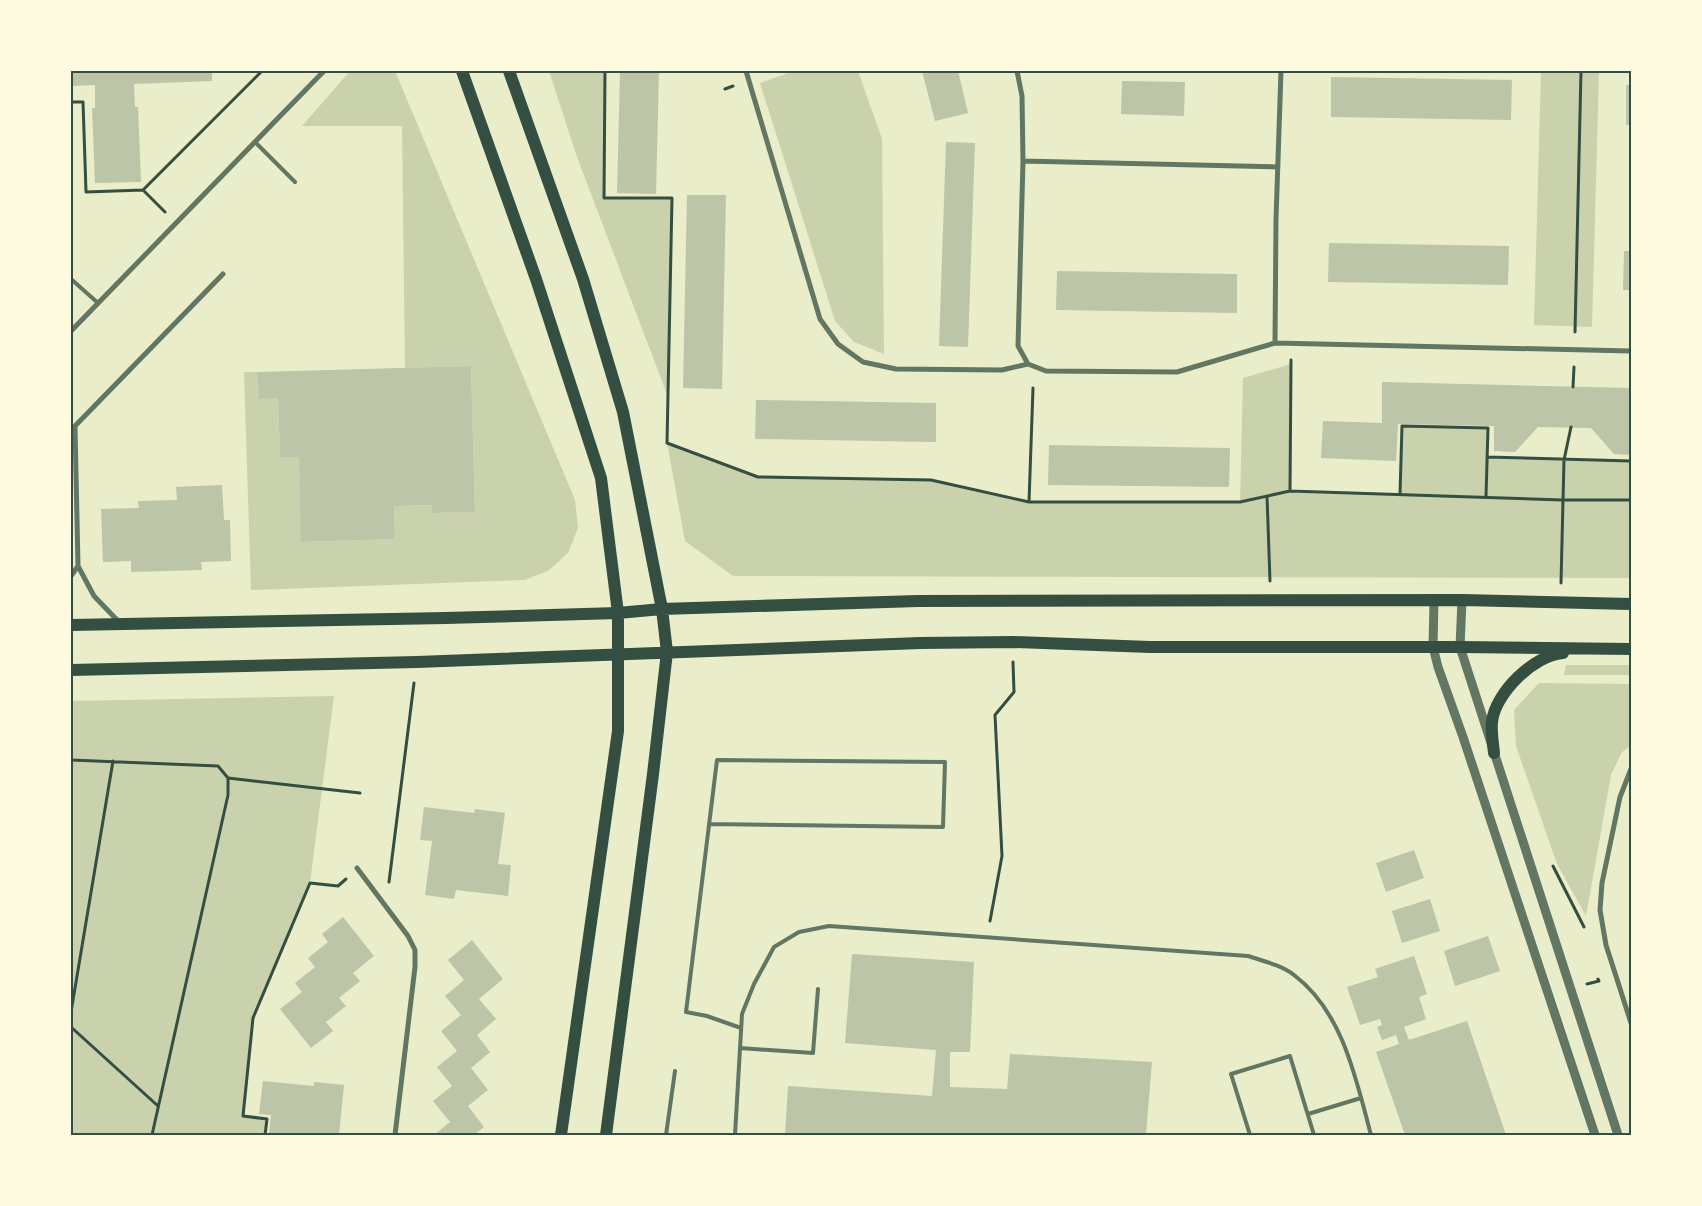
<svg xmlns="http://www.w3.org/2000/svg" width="1702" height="1206" viewBox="0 0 1702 1206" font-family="Helvetica,sans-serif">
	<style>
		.green { fill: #cad2ad }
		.building { fill: #bcc5a7 }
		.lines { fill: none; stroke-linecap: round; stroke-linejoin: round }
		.path { stroke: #344e41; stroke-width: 3 }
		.service { stroke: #617663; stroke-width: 4 }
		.minor { stroke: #617663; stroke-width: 5 }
		.tertiary { stroke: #617663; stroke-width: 9 }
		.primary { stroke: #344e41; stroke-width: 12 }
		.neatline { fill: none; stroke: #344e41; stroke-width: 2 }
	</style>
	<rect width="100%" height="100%" fill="#e9edc9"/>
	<path class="green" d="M350 71H395L575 500 578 528 568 553 548 571 524 580 251 590 244 372H257L259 398H278L280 457H299L302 542 395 539 394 506 432 505 433 513 475 512 471 366 405 368 402 126H302Z
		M549 71H605V197L672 198 668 397 577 157Z
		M794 71H858L882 139 884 354 854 342 835 321 760 83Z
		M1541 71H1599L1592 327 1534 325Z
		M1291 364 1290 491 1400 494 1402 426 1488 428 1487 457 1631 461V578L733 576 685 541 667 443 758 477 931 480 1029 502H1240L1243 378Z
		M1566 665H1631V675H1564Z
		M1539 683 1631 684V746L1622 752 1611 775 1586 916 1557 864 1516 746 1514 710Z
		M334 696 310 883 253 1018 243 1116 267 1119 265 1135H71V701Z"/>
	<path class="building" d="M71 71H212V81L134 84 135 107H138L141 182 95 183 92 108H95V85L71 86Z
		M620 71H659L656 194 617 193Z
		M922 71H958L968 113 935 121Z
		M1331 77 1512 80 1511 120 1331 117Z
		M1122 81 1185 82 1184 116 1121 114Z
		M1626 85H1631V125H1626Z
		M946 142 975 143 968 347 939 346Z
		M687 195H726L722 389 683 388Z
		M1329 243 1509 246 1508 285 1328 282Z
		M1624 251H1631V290H1623Z
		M1057 271 1237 274V313L1056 310Z
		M471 366 475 512 432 513V505L394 506 395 539 301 542 299 457H280L278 398 259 399 257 372Z
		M1382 382 1631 388V455L1614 454 1591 428 1538 427 1515 452 1494 451V426L1398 424 1396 461 1321 458 1323 421 1382 423Z
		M756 400 936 403V442L755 439Z
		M1049 445 1230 448 1229 487 1048 485Z
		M222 485 224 520H230L231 561 201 562 202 570 131 572V561L103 562 101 509 139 508 138 501 177 500 176 487Z
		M424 807 474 813 475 809 505 813 498 864 511 865 508 896 456 890 454 899 425 895 432 841 420 840Z
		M1414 850 1424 878 1386 892 1376 863Z
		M1430 899 1440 931 1402 943 1392 911Z
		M343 917 374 956 353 973 360 981 339 998 346 1006 326 1022 333 1031 311 1048 280 1009 302 992 295 983 315 967 308 958 328 942 322 934Z
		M1488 936 1500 971 1455 986 1444 951Z
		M472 940 503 979 479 999 496 1019 477 1035 490 1052 471 1068 488 1090 468 1106 484 1127 474 1135H434L450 1122 433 1101 452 1086 437 1067 457 1051 441 1031 461 1015 445 996 464 980 448 960Z
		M852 954 974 962 970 1052H950V1087L1007 1089 1010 1054 1152 1062 1146 1135H785L788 1086 932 1096 936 1050 845 1043Z
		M1414 956 1427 994 1419 997 1426 1019 1404 1027 1409 1040 1467 1021 1506 1135H1405L1376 1052 1399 1044 1396 1035 1382 1040 1377 1027 1382 1025 1380 1019 1360 1025 1347 987 1378 977 1375 969Z
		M263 1081 314 1086V1082L344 1085 339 1135H269L271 1115 259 1114Z"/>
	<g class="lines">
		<path class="path" d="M605 71 604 198H672L667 443 758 477 931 480 1029 502
			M725 89 733 86
			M71 102H83L86 192 143 190
			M165 212 143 190 262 71
			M1575 332 1581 71
			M1291 360 1290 491 1563 500H1631
			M1573 387 1574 367
			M1033 388 1029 502H1240L1290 491
			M1487 457 1631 461
			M1400 494 1402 426 1488 428 1486 496
			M1267 496 1270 581
			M1561 583 1564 460 1571 427
			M71 760 218 766 228 778V795L152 1135
			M228 778 360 793
			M1553 866 1584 927
			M389 882 414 683
			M990 921 1002 856 995 715 1014 692 1013 662
			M1587 984 1599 981 1598 979
			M71 1012 113 761
			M71 1027 158 1106
			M265 1135 267 1119 243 1116 253 1018 310 883 338 886 346 879"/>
		<path class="service" d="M256 143 295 182
			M71 279 98 303
			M709 824 943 827 945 762 717 760 686 1012 707 1016 741 1028
			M740 1048 813 1053 818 989
			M1308 1114 1361 1098
			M666 1135 675 1071
			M735 1135 742 1014 754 984 774 947 799 932 829 926 1248 956C1263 961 1281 965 1294 975 1343 1012 1356 1079 1371 1135
			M1250 1135 1231 1074 1290 1056 1314 1135"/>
		<path class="minor" d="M746 71 820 319 838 344 863 362 896 369 1002 370 1028 364
			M1017 71 1022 96 1023 161 1018 346 1028 364 1046 371 1177 372 1275 343 1631 351
			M1023 161 1278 167
			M71 331 324 71
			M1275 343 1276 219 1281 71
			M71 576 78 566
			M119 622 94 596 78 566 75 426 223 274
			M1631 769 1620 797 1602 883 1600 910 1606 945 1631 1023
			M357 868 408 936 415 950V967L395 1135"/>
		<path class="tertiary" d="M1462 600 1460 647 1618 1135
			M1434 601 1433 647 1438 667 1463 737 1595 1135"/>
		<path class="primary" d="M462 71 536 279 601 478 618 613V731L561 1135
			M509 71 583 279 623 412 662 609 667 652 653 774 606 1135
			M71 625 446 618 618 613 662 609 918 601 1462 600 1631 604
			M71 670 417 662 920 643 1013 642 1150 647H1460L1631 649
			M1494 753C1493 743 1491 732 1492 722 1495 693 1534 655 1563 653"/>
	</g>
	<rect width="1702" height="1206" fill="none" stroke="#fefae0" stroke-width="145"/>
	<rect x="72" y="72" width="1558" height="1062" class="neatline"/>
</svg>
